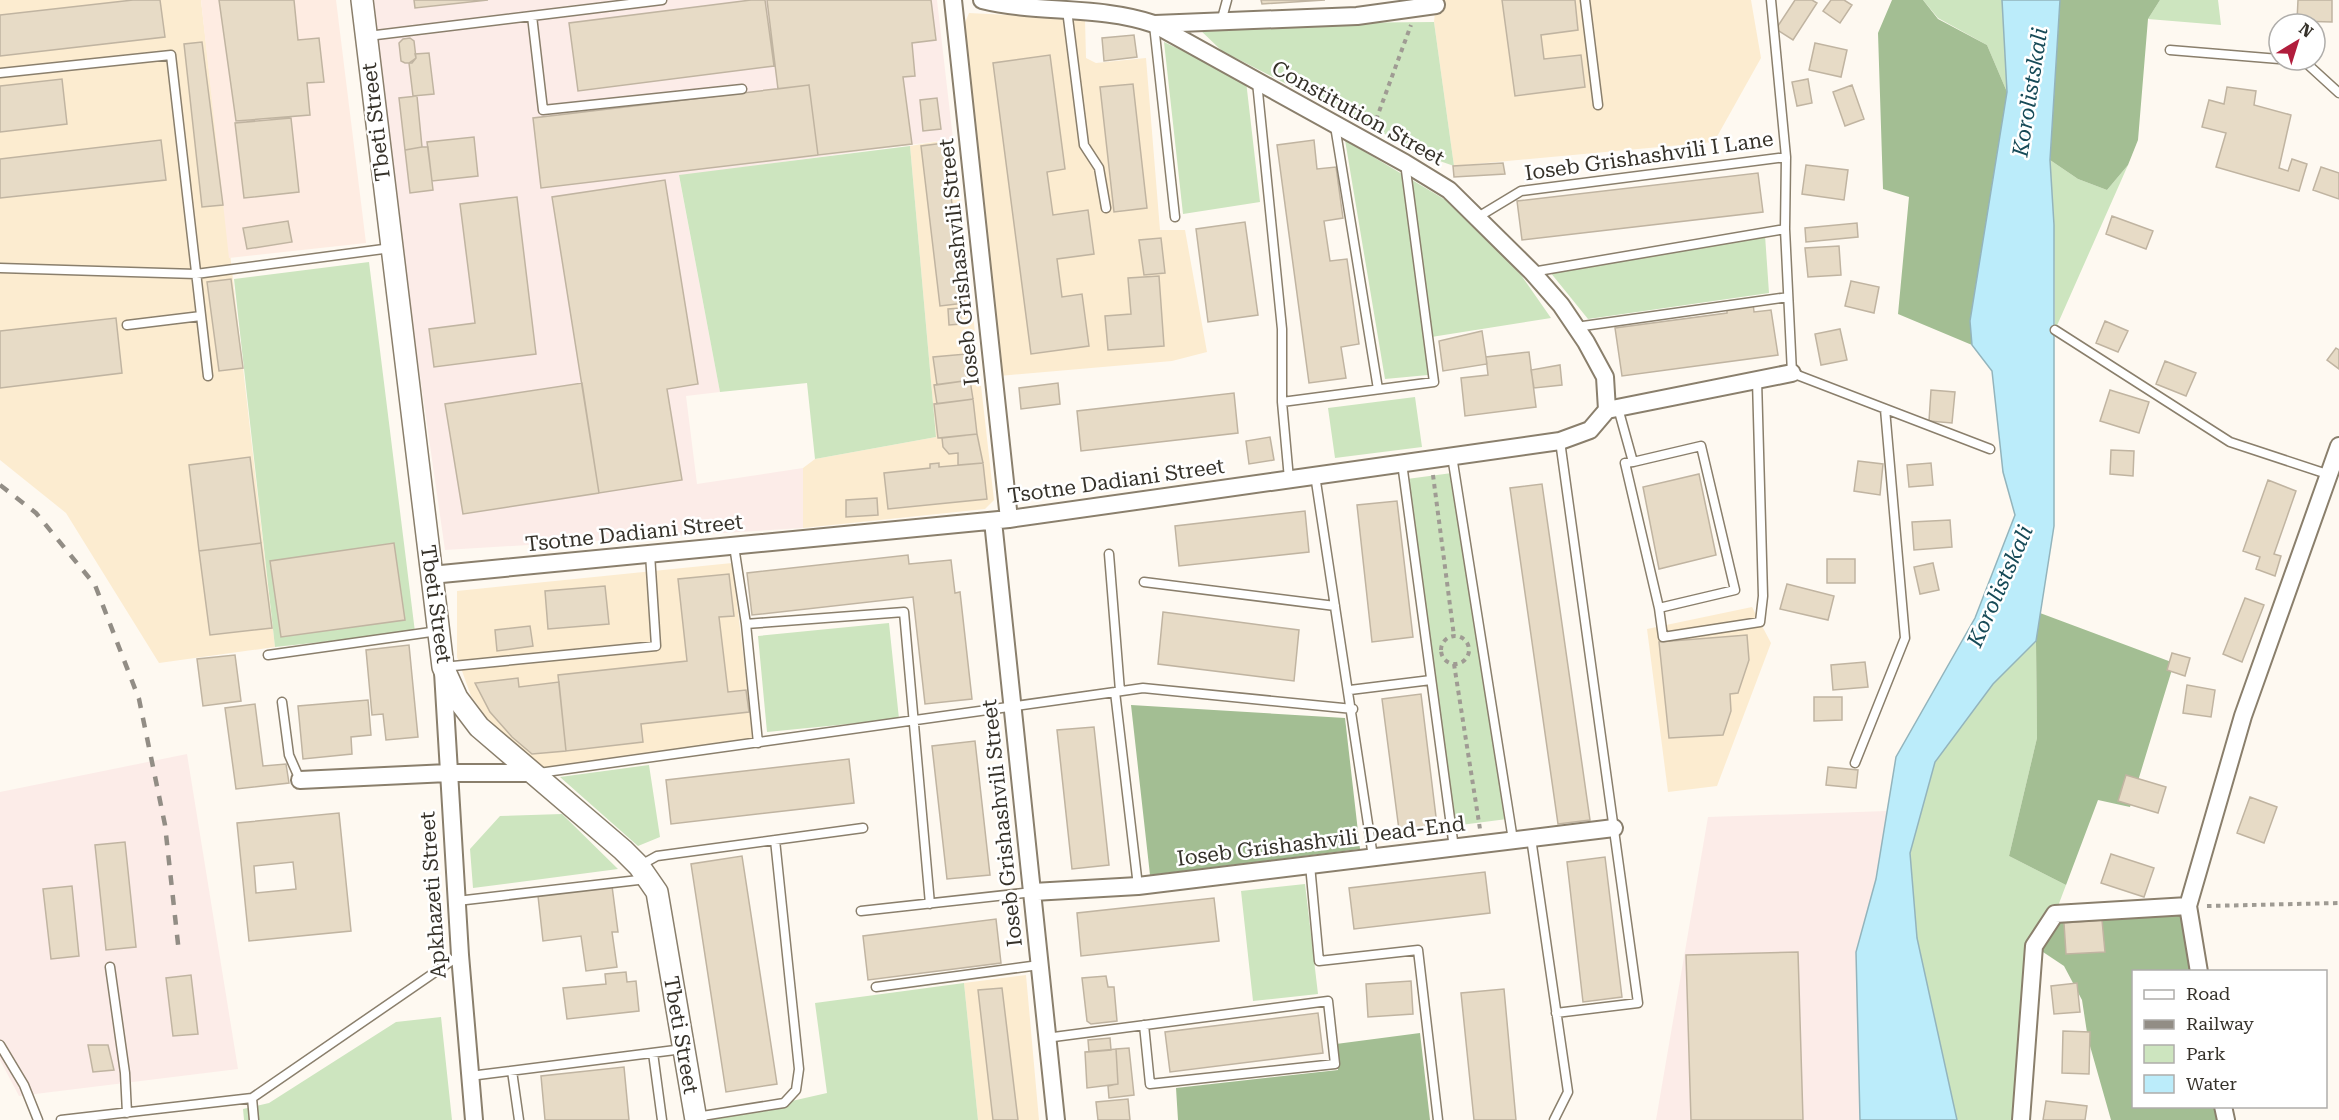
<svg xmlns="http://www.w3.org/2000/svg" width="2339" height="1120" viewBox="0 0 2339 1120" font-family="'Roboto Serif',serif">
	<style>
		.built { fill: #fcecd0 }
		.industrial { fill: #fcece8 }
		.medical { fill: #feece2 }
		.green { fill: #cde5bf }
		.forest { fill: #a3be93 }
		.water { fill: #bbecfa; stroke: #93b4bc; stroke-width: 1.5 }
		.building { fill: #e7dbc6; stroke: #c0b4a1; stroke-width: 1.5; fill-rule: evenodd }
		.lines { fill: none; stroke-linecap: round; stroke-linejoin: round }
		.service-casing { stroke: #8a7f6c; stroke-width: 11 }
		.minor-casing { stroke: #8a7f6c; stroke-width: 20 }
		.tertiary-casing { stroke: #8a7f6c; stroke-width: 24 }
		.path { stroke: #9f9b93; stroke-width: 4; stroke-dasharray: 4.5 4.5; stroke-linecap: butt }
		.service { stroke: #fff; stroke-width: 8 }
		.minor { stroke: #fff; stroke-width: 16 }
		.tertiary { stroke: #fff; stroke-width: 21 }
		.rail { stroke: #928d85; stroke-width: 4.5; stroke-dasharray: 10 10; stroke-linecap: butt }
		.labels { text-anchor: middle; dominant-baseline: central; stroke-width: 5; stroke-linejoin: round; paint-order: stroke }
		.street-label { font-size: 21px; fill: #36322a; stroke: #fff }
		.water-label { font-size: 22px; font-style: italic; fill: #164a57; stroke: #fff }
	</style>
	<rect width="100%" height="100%" fill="#fef9f1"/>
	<path class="built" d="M0 0H201L275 647 159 663 66 513 0 460Z
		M1436 0H1751L1761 58 1714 142 1454 166 1434 22Z
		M969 13 1085 19 1086 58 1096 63 1146 58 1160 230H1185L1207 352 1172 361 999 376 961 32Z
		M953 139 994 500 985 509 803 528V468L815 459 936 437 910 146Z
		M732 563 754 742 540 769 499 734 471 696 457 657V591Z
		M1752 607 1771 643 1717 786 1668 792 1647 629Z
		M1026 975 1039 1120H978L964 983Z"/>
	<path class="industrial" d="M374 0H937L953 139 679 176 720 392 686 396 697 484 803 468V528L445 550 395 202Z
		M187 754 238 1069 19 1096 0 1060V792Z
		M1887 811 1876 879 1856 952 1860 1120H1656L1708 817Z"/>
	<path class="medical" d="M201 0H336L366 243 229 258Z"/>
	<path class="green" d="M1923 0H2002L2007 92 1987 45 1938 18Z
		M2160 0H2218L2221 25 2148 19Z
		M1434 22 1454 166 1434 159 1222 51 1197 27 1211 24Z
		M1164 42 1246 81 1260 202 1183 214Z
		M1345 140 1454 205 1521 275 1551 318 1425 338 1428 375 1385 379Z
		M910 146 936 437 815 459 807 383 720 392 679 175Z
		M2050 160 2078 179 2107 190 2128 165 2055 330 2054 225Z
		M1765 235 1769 293 1588 319 1550 272Z
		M369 262 415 632 275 647 234 279Z
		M1415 397 1422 447 1335 458 1328 408Z
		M1452 473 1507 819 1453 826 1407 479Z
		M889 623 899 719 767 732 758 636Z
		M2036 641 2037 738 2009 856 2066 885 2055 914 2034 946 2021 1120H1957L1917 938 1910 853 1935 762 1993 684Z
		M649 765 660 837 638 846 560 777Z
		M562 814 618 869 473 888 470 849 500 816Z
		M1305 884 1318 994 1253 1001 1241 891Z
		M964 983 978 1120H708L827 1093 815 1003Z
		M441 1017 452 1120H244L243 1109 269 1103 396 1022Z"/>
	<path class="forest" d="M1892 0H1923L1938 19 1987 45 2007 92 1970 321 1972 345 1898 314 1909 197 1883 189 1878 33Z
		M2060 0H2160L2148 19 2138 140 2128 165 2107 190 2078 179 2050 160Z
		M2040 613 2174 663 2130 807 2098 800 2066 885 2009 856 2037 738 2036 641Z
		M1131 705 1345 718 1360 849 1150 875Z
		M2188 906 2199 971 2134 972V1106L2223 1107 2226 1120H2111L2088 1039 2082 1000 2064 966 2034 946 2055 914Z
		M1420 1033 1430 1120H1178L1176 1088 1338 1070 1336 1044Z"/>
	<path class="water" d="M2002 0H2060L2050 160 2054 225V526L2036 641 1993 684 1935 762 1910 853 1917 938 1957 1120H1860L1856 952 1876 879 1896 757 1975 618 2015 515 2003 472 1992 371 1972 345 1970 321 2007 92Z"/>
	<path class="building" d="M133 0H160L165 37 0 56V15Z
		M219 0H294L298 40 319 38 324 82 307 83 310 115 236 121Z
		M414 0H488L415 8Z
		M751 0H765L774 66 578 91 569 23Z
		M767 0H931L936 40 912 43 915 76 903 77 912 144 818 155 809 85 778 89Z
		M1261 0H1325L1262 4Z
		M1502 0H1575L1578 30 1541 35 1544 59 1581 55 1585 87 1515 96Z
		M1795 0H1812L1817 3 1793 40 1776 29Z
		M1831 0H1844L1852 5 1840 23 1823 11Z
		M2298 0H2332V22L2297 21Z
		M1134 35 1137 57 1104 61 1102 38Z
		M410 38 414 41 416 58 412 63H405L401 61 399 43 403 39Z
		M202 42 223 205 202 207 184 44Z
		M1815 43 1847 50 1841 77 1809 70Z
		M429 53 434 94 413 96 409 63 416 58 415 54Z
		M1050 55 1065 169 1047 172 1053 215 1088 210 1094 254 1057 259 1062 297 1082 294 1089 346 1031 354 993 63Z
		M62 79 67 124 0 132V86Z
		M1808 79 1812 103 1797 106 1792 82Z
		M1133 84 1147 208 1114 212 1100 87Z
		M809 85 818 155 541 188 533 118Z
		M1852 85 1864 119 1845 126 1833 92Z
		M2227 87 2256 91 2254 105 2291 115 2279 168 2288 171 2292 159 2307 164 2299 191 2216 167 2226 133 2202 127 2209 100 2224 104Z
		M417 96 422 147 405 150 399 98Z
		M937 98 941 129 923 131 920 100Z
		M291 118 299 192 244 198 235 123Z
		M474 137 478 176 432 181 427 142Z
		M161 140 166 180 0 198V159Z
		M1314 140 1317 169 1336 167 1343 218 1324 221 1330 261 1347 259 1359 344 1341 347 1346 378 1309 383 1277 145Z
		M944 143 965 303 940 306 921 146Z
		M422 147H428L433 190 410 193 405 150Z
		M1503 163 1505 174 1454 177 1453 166Z
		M1806 165 1848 170 1844 200 1802 194Z
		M2321 167 2339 173V199L2313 190Z
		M1758 173 1763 212 1522 240 1517 201Z
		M665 180 698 384 667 389 682 480 599 493 552 197Z
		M517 197 536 354 434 367 429 329 475 323 460 204Z
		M2112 216 2153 231 2146 249 2106 234Z
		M288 221 292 242 247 249 243 228Z
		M1245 222 1258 315 1208 322 1196 229Z
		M1857 223 1858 237 1806 242 1805 228Z
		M1161 238 1165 273 1144 275 1139 240Z
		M1839 246 1841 275 1808 277 1805 248Z
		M1159 276 1164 346 1108 350 1105 316 1131 314 1128 278Z
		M231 279 243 368 219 371 207 282Z
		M1851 281 1879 287 1874 313 1845 306Z
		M1753 303 1754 312 1771 310 1778 355 1622 376 1615 328 1727 313V307Z
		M960 308 961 324 949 325 948 309Z
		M116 318 122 373 0 388V331Z
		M2105 321 2128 331 2118 352 2096 343Z
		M1840 329 1847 360 1821 365 1815 334Z
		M1482 331 1487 364 1443 371 1439 341Z
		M2336 348 2339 350V369L2327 360Z
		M1529 352 1536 407 1465 416 1461 378 1488 375 1486 357Z
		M966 354 970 380 937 385 933 357Z
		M2165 361 2196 373 2186 396 2156 384Z
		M1560 365 1562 385 1534 388 1531 370Z
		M970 380 973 399 937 404 934 385Z
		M582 383 599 493 463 514 445 404Z
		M1058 383 1060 404 1021 409 1019 388Z
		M1931 390 1955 392 1952 423 1929 421Z
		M2110 390 2149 402 2139 433 2100 421Z
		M1234 393 1238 433 1081 451 1077 411Z
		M973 399 977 434 938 438 934 404Z
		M977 434 983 463 958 465V453L949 454 943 447 942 438Z
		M1270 437 1274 460 1249 464 1246 441Z
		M2111 450 2134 451 2133 476 2110 474Z
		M250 457 261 543 199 551 189 465Z
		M1858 461 1883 464 1880 495 1854 491Z
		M939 463V467L983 463 987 499 888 509 884 473 930 468V464Z
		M1931 463 1933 485 1909 487 1907 465Z
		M1699 474 1716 555 1659 569 1643 487Z
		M2268 480 2296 491 2274 554 2281 556 2275 576 2256 569 2260 557 2243 551Z
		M1542 484 1590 820 1558 824 1510 488Z
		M877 498 878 515 846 517V500Z
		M1397 501 1413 637 1372 642 1357 505Z
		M1305 511 1309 552 1179 566 1175 526Z
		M1950 520 1952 547 1914 550 1912 522Z
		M261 543 272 628 210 635 199 551Z
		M394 543 405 620 281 637 270 561Z
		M908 555 909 564 951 560 955 593 960 592 972 699 925 704 913 597 752 615 747 573Z
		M1827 559H1855V583H1827Z
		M1933 563 1939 590 1920 594 1914 567Z
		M729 574 734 616 719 617 728 692 746 690 749 712 641 724 643 742 566 751 558 675 687 661 678 579Z
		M1787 584 1834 596 1828 620 1780 609Z
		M605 586 609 624 548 629 545 591Z
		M2245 598 2264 605 2242 662 2223 654Z
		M1163 612 1299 630 1294 681 1158 664Z
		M530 626 533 646 497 651 495 630Z
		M1747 635 1749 660 1738 693 1730 694 1731 711 1723 735 1669 738 1659 642Z
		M409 645 418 737 386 740 383 714 372 715 366 650Z
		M2172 653 2190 658 2185 676 2167 670Z
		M235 655 241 701 203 706 197 659Z
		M1865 662 1868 687 1833 690 1831 665Z
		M518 678 519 687 559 682 566 751 532 754 512 737 490 712 475 683Z
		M2187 685 2215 690 2211 717 2183 713Z
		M1421 694 1437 825 1399 830 1382 699Z
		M1814 697H1842V720L1814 721Z
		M368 700 371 735 351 737 352 754 303 759 298 706Z
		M255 704 263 766 286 764 289 783 236 789 225 708Z
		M1094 727 1109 865 1072 869 1057 730Z
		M975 741 990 875 947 879 932 746Z
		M849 759 854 803 671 824 666 780Z
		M1828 767 1858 770 1856 788 1826 785Z
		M2126 775 2166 787 2158 813 2118 801Z
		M2250 797 2277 807 2264 843 2237 833Z
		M339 813 351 931 249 941 237 823ZM293 862 296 889 256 893 254 866Z
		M125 842 136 947 106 950 95 845Z
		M2111 854 2154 868 2144 897 2101 883Z
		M742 856 777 1084 726 1092 691 864Z
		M1605 857 1622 997 1583 1002 1567 862Z
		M1485 872 1490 913 1354 929 1349 888Z
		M72 886 79 956 51 959 43 889Z
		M612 886 618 932H612L617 967 586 971 581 936 543 941 538 896Z
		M1214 898 1219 941 1081 956 1077 913Z
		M996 919 1001 963 868 980 863 936Z
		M2102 920 2105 952 2066 954 2064 923Z
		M1798 952 1803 1120H1691L1686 955Z
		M626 972 627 982 636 981 639 1011 567 1019 563 988 606 984 605 974Z
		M191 975 198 1034 173 1036 166 978Z
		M1106 976 1108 987H1114L1117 1021 1091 1024 1087 1021 1082 978Z
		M1411 981 1413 1014 1368 1017 1366 984Z
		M2077 983 2080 1012 2054 1014 2051 986Z
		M1002 988 1018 1120H993L978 990Z
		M1504 989 1516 1120H1474L1461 993Z
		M1318 1013 1323 1053 1170 1072 1165 1032Z
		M2063 1031 2090 1032 2089 1074 2062 1073Z
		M1110 1038 1111 1050 1089 1052 1088 1040Z
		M88 1045H108L114 1070 93 1072Z
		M1129 1048 1134 1095 1109 1098 1108 1086 1118 1084 1116 1049Z
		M1116 1049 1118 1084 1087 1088 1085 1052Z
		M624 1067 629 1120H545L541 1076Z
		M1128 1099 1130 1120H1098L1096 1102Z
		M2046 1101 2087 1106 2085 1120H2043Z"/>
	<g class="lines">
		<defs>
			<path id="service" d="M1585 0 1598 105
				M1771 0 1786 157 1785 229 1792 373 1990 449
				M1067 10 1084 145 1099 168 1106 208
				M532 16 543 110 742 89
				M1221 22 1227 0
				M1154 25 1175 217
				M368 36 662 0
				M2170 50 2279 59
				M2290 60 2304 61 2339 93
				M0 73 171 55 208 376
				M1257 82 1282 329V402L1289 479
				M1335 126 1378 389
				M1478 217 1521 191 1786 157
				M0 268 196 274 391 248
				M1532 272 1785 229
				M127 325 201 316
				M1576 327 1788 297
				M2055 330 2230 442 2327 474
				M1282 402 1434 382 1405 163
				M1618 408 1633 462 1701 446 1735 590 1659 608 1625 463 1633 462
				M1452 456 1513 840
				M1402 463 1454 848
				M1315 475 1373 857
				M734 546 746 624
				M1109 554 1120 691
				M1144 582 1335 606
				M1659 608 1663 637 1760 622 1763 596 1757 380
				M268 655 438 631
				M443 667 656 646 650 554
				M1350 690 1431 680
				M282 702 289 755 300 780
				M758 743 746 624 904 612 930 904
				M1855 763 1905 638 1885 409
				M539 773 1115 692
				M1531 838 1568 1092 1554 1120
				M1310 865 1319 961 1418 950 1438 1120
				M639 866 657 856 863 828
				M1138 886 1115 692 1143 688 1353 709
				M457 901 647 879
				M861 911 1033 892
				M110 967 125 1073 127 1113
				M876 987 1039 965
				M1556 1013 1638 1003 1560 441
				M1046 1038 1328 1001 1335 1064 1150 1084 1144 1025
				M0 1045 24 1085 38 1120
				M653 1053 662 1120
				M512 1071 519 1120
				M470 1076 683 1049
				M252 1098 254 1120
				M696 1117 784 1103 796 1090 799 1069 775 840
				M61 1120 252 1098 460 955"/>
			<path id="minor" d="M953 0 1009 519
				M982 0C1038 14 1098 5 1154 24L1405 163 1449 190 1532 272 1561 305 1586 342 1605 377 1607 410
				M1155 24 1357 16 1436 5
				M993 521 1056 1120
				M431 575 1009 519 1560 441 1590 430 1607 410 1792 373
				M443 672 460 955 474 1120
				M300 780 448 773H535
				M1033 892 1138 886 1614 828
				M2199 972 2188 906 2243 716 2339 446
				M2223 1106 2226 1120
				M2021 1120 2034 946 2055 914 2188 906"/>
			<path id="tertiary" d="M362 0 443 667 457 698 479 727 623 850 639 866 657 892 696 1120"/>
		</defs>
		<use href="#service" class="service-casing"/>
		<use href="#minor" class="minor-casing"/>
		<use href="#tertiary" class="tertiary-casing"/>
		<path class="path" d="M1373 128 1411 25
			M1433 475 1454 636
			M1441 650a14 14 0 1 1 28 0a14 14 0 1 1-28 0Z
			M1454 664 1480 829
			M2207 906 2339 903"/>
		<use href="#service" class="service"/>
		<use href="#minor" class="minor"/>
		<use href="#tertiary" class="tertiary"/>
		<path class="rail" d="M0 485 36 513 95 585 139 699 165 825 179 953"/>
	</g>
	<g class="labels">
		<g class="street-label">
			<text transform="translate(1358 113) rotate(29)">Constitution Street</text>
			<text transform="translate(376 122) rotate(-97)">Tbeti Street</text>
			<text transform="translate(1649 156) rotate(-8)">Ioseb Grishashvili I Lane</text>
			<text transform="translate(959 262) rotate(-96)">Ioseb Grishashvili Street</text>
			<text transform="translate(1116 481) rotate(-8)">Tsotne Dadiani Street</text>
			<text transform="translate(634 533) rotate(-6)">Tsotne Dadiani Street</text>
			<text transform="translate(436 604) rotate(82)">Tbeti Street</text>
			<text transform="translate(1002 823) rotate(-96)">Ioseb Grishashvili Street</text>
			<text transform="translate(1321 841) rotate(-7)">Ioseb Grishashvili Dead-End</text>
			<text transform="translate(433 895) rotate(-94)">Apkhazeti Street</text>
			<text transform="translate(681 1035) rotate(80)">Tbeti Street</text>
		</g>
		<g class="water-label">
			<text transform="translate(2030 92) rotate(-81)">Korolistskali</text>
			<text transform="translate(2000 586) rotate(-66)">Korolistskali</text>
		</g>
	</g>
	<rect x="2132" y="970" width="195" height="138" fill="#ffffff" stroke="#afadaa" stroke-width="1.5"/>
	<rect x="2144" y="990" width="30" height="9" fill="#ffffff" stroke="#afadaa" stroke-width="1.5"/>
	<text x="2186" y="1000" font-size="18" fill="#36322a">Road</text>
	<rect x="2144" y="1020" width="30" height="9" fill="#928d85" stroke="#afadaa" stroke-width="1.5"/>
	<text x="2186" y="1030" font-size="18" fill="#36322a">Railway</text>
	<rect x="2144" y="1045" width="30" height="18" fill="#cde5bf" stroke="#afadaa" stroke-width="1.5"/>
	<text x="2186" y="1060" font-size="18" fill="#36322a">Park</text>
	<rect x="2144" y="1075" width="30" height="18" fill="#bbecfa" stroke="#afadaa" stroke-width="1.5"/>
	<text x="2186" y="1090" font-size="18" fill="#36322a">Water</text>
	<g transform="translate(2297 42) rotate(38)"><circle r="28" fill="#ffffff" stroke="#afadaa" stroke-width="1.5"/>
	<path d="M0-4.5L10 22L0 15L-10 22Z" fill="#b11d3c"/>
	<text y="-9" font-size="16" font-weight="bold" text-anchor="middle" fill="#36322a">N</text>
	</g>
</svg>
